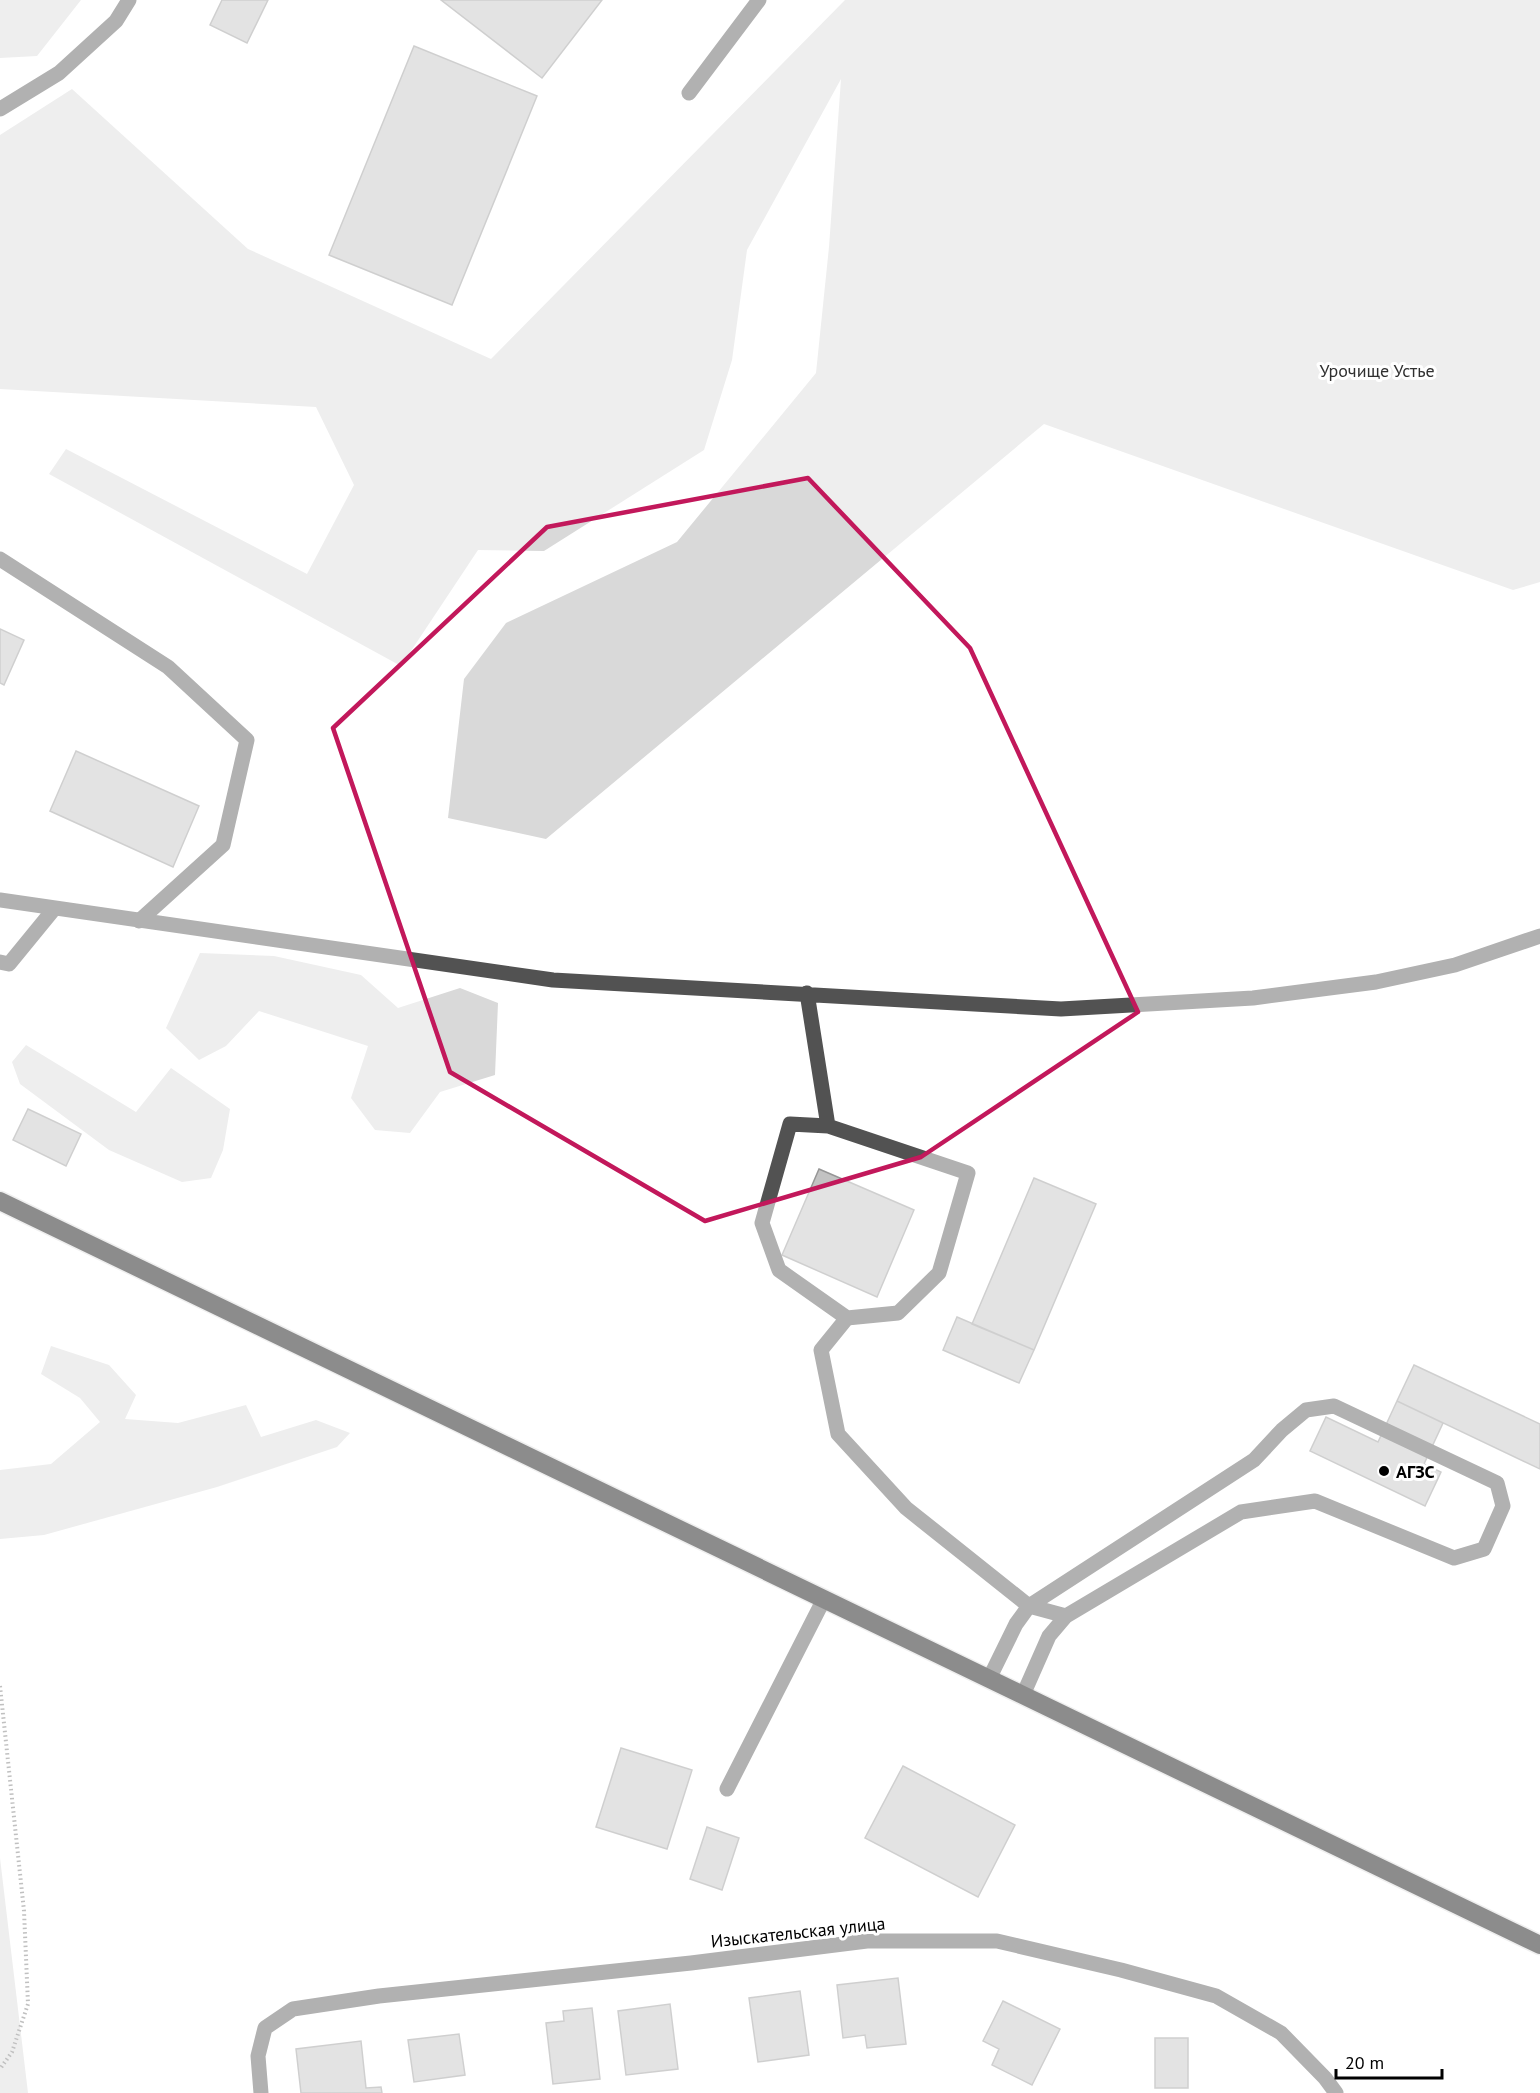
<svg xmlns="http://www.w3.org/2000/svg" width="1540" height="2093" viewBox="0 0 1540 2093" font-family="'PT Sans',sans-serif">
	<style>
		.green { fill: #d9d9d9 }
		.building { fill: #c2c2c2; stroke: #969696; stroke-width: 1.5 }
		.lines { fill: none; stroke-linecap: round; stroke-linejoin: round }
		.highway-casing { stroke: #dbdbdb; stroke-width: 21 }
		.path { stroke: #747474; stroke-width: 4; stroke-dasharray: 1.5 3; stroke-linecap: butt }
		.minor { stroke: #525252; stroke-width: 15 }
		.highway { stroke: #000; stroke-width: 18 }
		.marked { fill: none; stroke: #c2185b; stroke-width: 4.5; stroke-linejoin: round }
		.poi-dot { fill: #000; stroke: #fff; stroke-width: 2 }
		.labels { text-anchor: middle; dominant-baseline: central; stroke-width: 6; stroke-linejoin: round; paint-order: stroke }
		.park-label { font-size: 18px; fill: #303030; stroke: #fff }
		.poi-label { font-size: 18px; font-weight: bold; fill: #000; stroke: #fff; text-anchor: start }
		.street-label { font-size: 18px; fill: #000; stroke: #fff }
	</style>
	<rect width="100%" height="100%" fill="#fff"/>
	<path class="green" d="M0 0H81L37 56 0 58Z
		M845 0H1540V582L1513 590 1044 424 546 839 448 818 464 679 506 623 677 542 816 373 829 247 841 79 747 250 732 360 704 450 544 551 478 550 401 666 49 474 66 449 307 574 354 485 316 407 0 389V135L72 89 248 249 491 359Z
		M200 953 274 956 361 975 398 1008 460 988 498 1003 495 1075 440 1092 410 1133 375 1130 351 1098 368 1046 259 1011 226 1046 199 1060 166 1028Z
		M26 1045 136 1112 171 1068 230 1109 223 1150 211 1178 182 1182 109 1150 20 1084 12 1062Z
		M51 1346 109 1365 136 1395 125 1419 178 1423 246 1405 261 1437 316 1420 350 1433 337 1447 217 1487 44 1535 0 1539V1470L51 1464 100 1422 80 1398 41 1374Z
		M0 1858 28 2093H0Z"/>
	<path class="building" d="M222 0H268L247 43 210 25Z
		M441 0H602L542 78Z
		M414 46 537 96 452 305 329 255Z
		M0 629 24 640 4 685 0 683Z
		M76 751 199 806 173 867 50 811Z
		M28 1109 81 1134 66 1166 13 1140Z
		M819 1169 914 1210 877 1297 782 1255Z
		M1034 1178 1096 1204 1034 1350 972 1324Z
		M957 1317 1034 1350 1019 1383 943 1350Z
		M1414 1365 1540 1424V1469L1397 1401Z
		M1397 1401 1443 1423 1424 1464 1441 1472 1425 1506 1310 1451 1326 1417 1378 1442Z
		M621 1748 692 1770 667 1849 596 1827Z
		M903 1766 1015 1825 978 1897 865 1838Z
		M707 1827 739 1838 722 1890 690 1879Z
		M898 1978 906 2044 867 2048 865 2035 843 2038 837 1985Z
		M800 1991 809 2055 758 2062 749 1998Z
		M1003 2001 1060 2029 1032 2085 992 2065 999 2049 983 2041Z
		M670 2004 678 2069 626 2075 618 2011Z
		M592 2008 600 2079 553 2084 546 2023 564 2021 563 2011Z
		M459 2034 465 2075 414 2082 408 2040Z
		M1155 2038H1188V2088H1155Z
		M361 2041 366 2088 381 2087 382 2093H301L296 2049Z"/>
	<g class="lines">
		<defs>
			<path id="highway" d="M0 1201 1540 1945"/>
		</defs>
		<use href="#highway" class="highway-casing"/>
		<path class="path" d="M0 1686 24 1911 28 2004 12 2052 0 2069"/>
		<path class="minor" d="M689 93 759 0
			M0 109 59 73 116 21 129 0
			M0 559 168 667 247 740 223 845 139 921
			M0 900 553 980 1061 1009 1253 998 1376 982 1455 965 1540 936
			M0 962 9 964 54 909
			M807 993 828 1126 968 1173 939 1273 898 1313 847 1318
			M828 1126 790 1124 762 1223 779 1270 847 1318 821 1350 838 1434 906 1508 1029 1606 1066 1616
			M989 1679 1016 1624 1029 1606 1254 1460 1282 1430 1306 1410 1334 1406 1497 1483 1503 1506 1484 1549 1454 1558 1315 1501 1241 1512 1066 1616 1049 1636 1023 1695
			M727 1789 824 1599
			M261 2093 258 2056 265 2028 293 2009 379 1996 691 1963 867 1941H997L1121 1970 1216 1996 1281 2033 1325 2078 1336 2093"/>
		<use href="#highway" class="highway"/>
	</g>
	<path d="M0 0H1540V2093H0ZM808 478 970 648 1138 1012 921 1157 705 1221 450 1072 333 728 547 527Z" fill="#fff" fill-opacity=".55" fill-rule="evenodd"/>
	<path class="marked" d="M808 478 970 648 1138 1012 921 1157 705 1221 450 1072 333 728 547 527Z"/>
	<circle class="poi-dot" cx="1384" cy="1471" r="6"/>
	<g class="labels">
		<g class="park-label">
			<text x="1377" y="370">Урочище Устье</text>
		</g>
		<g class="poi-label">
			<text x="1396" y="1471">АГЗС</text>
		</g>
		<g class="street-label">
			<text transform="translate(798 1932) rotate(-6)">Изыскательская улица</text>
		</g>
	</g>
	<path d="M1336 2069v9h106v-9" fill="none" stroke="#000000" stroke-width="3"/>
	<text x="1345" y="2069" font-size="18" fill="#000000" stroke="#ffffff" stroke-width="4.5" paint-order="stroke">20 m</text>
</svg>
